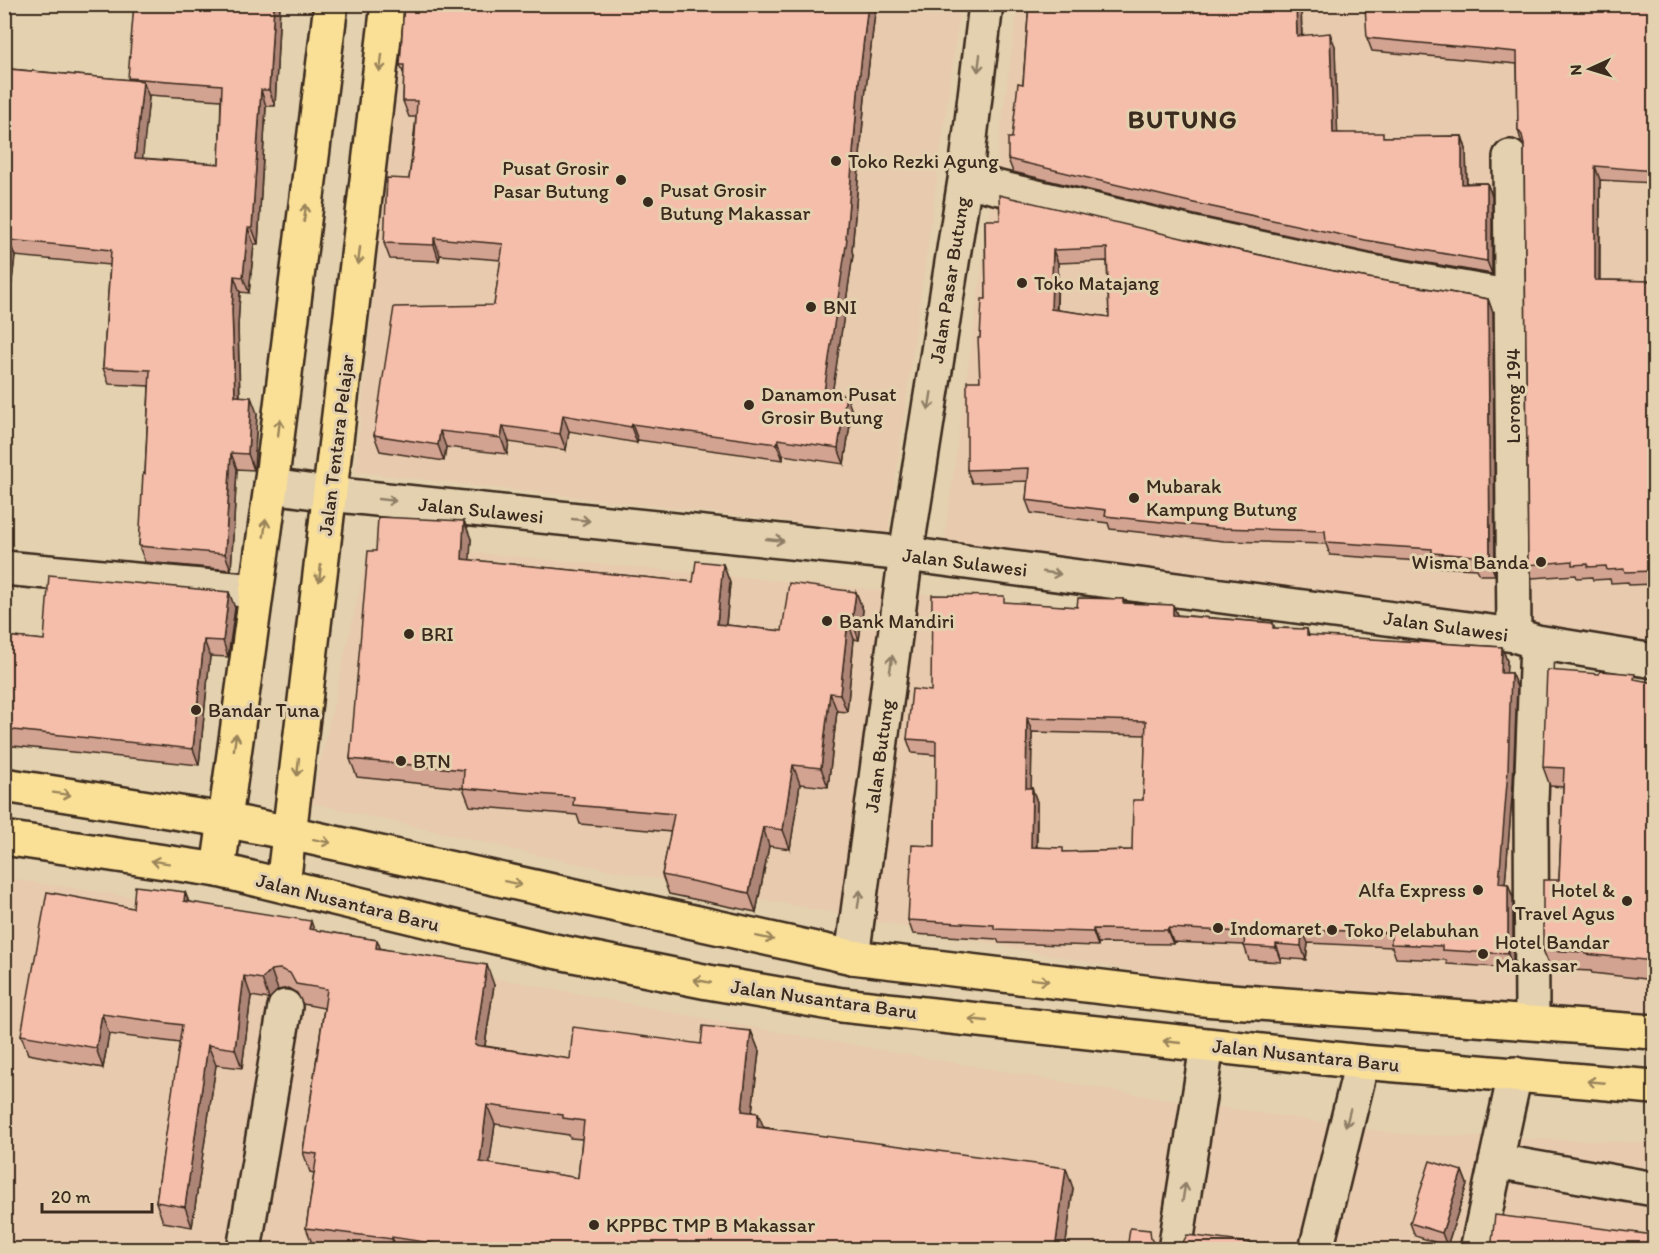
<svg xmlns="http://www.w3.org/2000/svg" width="1659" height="1254" viewBox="0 0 1659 1254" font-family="Itim,sans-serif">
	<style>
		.built { fill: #e8cbae }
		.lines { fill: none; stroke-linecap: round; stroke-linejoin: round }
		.minor-casing { stroke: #3b2a1e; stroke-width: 38 }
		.major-casing { stroke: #3b2a1e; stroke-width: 38 }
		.highway-casing { stroke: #3b2a1e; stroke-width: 38 }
		.minor { stroke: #e3d1af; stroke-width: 33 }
		.major { stroke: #fadf96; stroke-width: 33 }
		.highway { stroke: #fadf96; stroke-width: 33 }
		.wall { fill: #d3a392; stroke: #3b2a1e; stroke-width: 1.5; fill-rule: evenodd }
		.shaded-wall { fill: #ac8577; stroke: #3b2a1e; stroke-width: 1.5 }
		.building { fill: #f5beaa; stroke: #3b2a1e; stroke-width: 1.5; fill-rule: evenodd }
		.oneway { stroke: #9a845a }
		.oneway2 { stroke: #8f7e66 }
		.poi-dot { fill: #3b2a1e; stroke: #e3d1af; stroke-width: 2 }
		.labels { text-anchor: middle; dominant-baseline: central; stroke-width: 6; stroke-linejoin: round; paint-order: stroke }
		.poi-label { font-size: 20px; fill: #3b2a1e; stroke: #e3d1af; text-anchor: start }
		.street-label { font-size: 20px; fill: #3b2a1e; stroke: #e3d1af }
		.district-label { font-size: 26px; font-weight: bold; letter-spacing: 1.5px; fill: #3b2a1e; stroke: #e3d1af }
	</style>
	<rect width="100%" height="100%" fill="#e3d1af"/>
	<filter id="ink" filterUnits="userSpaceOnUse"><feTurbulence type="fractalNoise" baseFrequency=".0167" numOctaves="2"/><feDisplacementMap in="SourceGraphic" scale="12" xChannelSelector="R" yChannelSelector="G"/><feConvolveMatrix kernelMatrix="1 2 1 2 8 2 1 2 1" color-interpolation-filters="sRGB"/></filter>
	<g filter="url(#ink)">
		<path class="built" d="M403 5H961L888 533 355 472Z
			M1018 5H1654V657L942 555Z
			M414 547 936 595 1654 696V1015L1173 979 559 860 311 803 365 565Z
			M5 878 210 908 403 960 751 1027 1141 1095 1400 1134 1654 1143V1249L5 1250Z"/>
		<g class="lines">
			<defs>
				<path id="minor" d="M1510 157 1514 635
					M965 180 1195 234 1366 271 1512 297
					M271 486 329 494 906 554 1514 635 1537 642 1654 661
					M4 568 256 591
					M852 957 906 554 965 180 986 4
					M1532 1022 1531 801 1537 642
					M1496 1161 1654 1189
					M244 1250 285 1007
					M1175 1250 1207 1046
					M1316 1250 1362 1062
					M1477 1250 1515 1074"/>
				<path id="major" d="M218 870 271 486 331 4
					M283 885 388 4"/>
				<path id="highway" d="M4 785 224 820 290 833 852 957 1203 999 1654 1032
					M4 838 218 870 549 950 708 982 842 1005 1362 1062 1654 1087"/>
			</defs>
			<use href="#minor" class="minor-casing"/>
			<use href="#major" class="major-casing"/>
			<use href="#highway" class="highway-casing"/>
			<use href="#minor" class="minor"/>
			<use href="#major" class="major"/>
			<use href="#highway" class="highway"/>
		</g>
		<path class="wall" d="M117 4H280L275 106H266L258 244H254L249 293 240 292 238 326 240 397 257 413 254 470 237 469 231 570 145 562 139 546 145 474 149 386 109 384 103 368 110 265 15 256 4 345V67L9 68 10 69 129 80 134 7ZM148 95 221 100 219 164 142 158 149 97Z
			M404 4H876L865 97 852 251 853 255 832 393 852 411 844 464 783 455V460L638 440 637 443 569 431 566 450 509 442 507 454 446 447 444 461 380 451 374 435 494 305 501 260 440 255 439 261 390 259 384 243 409 179 416 117H409L403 101 404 75 400 65Z
			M1029 4H1301L1302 36 1335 46 1337 133 1384 137 1462 136 1466 149 1467 183H1487L1492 196V274L1370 253 1199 216 1013 172 1008 159 1023 84Z
			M1654 4V183L1600 180V280L1654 281V584L1629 585 1628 582 1611 583 1610 579 1593 580 1592 577 1577 578 1576 575 1532 578 1528 565 1524 145 1522 144 1518 130 1517 64 1372 51 1367 38 1374 5Z
			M985 220 1186 239 1357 276 1488 299 1493 313 1495 575H1480L1477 569 1437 567 1435 562 1330 555 1326 544 1224 541 1110 529 1108 523 1031 513 1026 500 1028 481 972 483 967 470 980 381V338L986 299ZM1107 261 1109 317 1057 310 1058 263Z
			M464 521 471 539 469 560 693 582 723 564 730 583 726 625 782 631 856 592 863 610 859 640 854 639 847 712 837 711 828 787 800 784 790 849 769 846 756 912 669 894 662 875 671 832 580 824 577 815 470 806 463 788 357 777 350 759 376 551Z
			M1123 599 1124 603 1173 605 1177 615 1273 623 1275 628 1307 629 1309 636 1502 647 1507 661 1506 673H1511L1517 687 1513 784 1505 884H1508L1513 898V968L1447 964 1446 960 1396 958 1392 947 1308 943 1306 960 1281 958V962L1249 960 1244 945 1173 942V944L1098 943V946L999 943 997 939 913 934 908 920 935 846 936 755 912 753 907 739 931 691 1006 603 1077 607ZM1032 732 1146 735 1143 800 1132 850 1064 852 1037 847V802L1032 788H1031Z
			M235 608 228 657 210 656 199 765 4 745V636L44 640Z
			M1637 680 1654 683V980L1592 973 1591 971 1551 969 1543 950 1559 880 1563 787 1550 786 1543 767Z
			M185 892 189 902 314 930 377 940 380 948 494 985 485 1046 570 1059 701 1044 751 1031 759 1051 752 1112 764 1127 1073 1188 1065 1250H328L314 1248 306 1228 314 1173 310 1172 303 1152 324 1008 303 1004 297 993 288 988 278 990 269 999 251 996 242 1068 216 1065 192 1227 163 1222 156 1202 180 1043 109 1034 103 1068 28 1054 21 1035 133 908ZM495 1124 569 1135 570 1138 582 1139 578 1178 489 1164Z
			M1462 1171 1467 1184 1447 1246 1415 1236 1410 1223Z"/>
		<path class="shaded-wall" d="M274 4H280L275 106 269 90Z
			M868 4H876L865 97 852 251 853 255 830 408 824 392 846 238 859 81Z
			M1296 4H1301L1302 49 1297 36Z
			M1330 33 1335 46 1338 146 1333 133Z
			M143 81 149 97 141 174 135 158Z
			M261 90 266 106 258 244 252 228Z
			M1462 136 1466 149 1467 197 1462 184Z
			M1595 166 1600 180 1599 293 1595 280Z
			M1487 183 1492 196V274L1487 261Z
			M248 228 254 244 249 293 243 277Z
			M434 238 440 255 439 261 434 245Z
			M9 240 15 256 4 345V280Z
			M1053 250 1058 263 1056 322 1051 309Z
			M234 276 240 292 238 326 240 412 235 396 232 310Z
			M1488 299 1493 313 1495 575 1490 562Z
			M4 377 8 386 4 401Z
			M846 395 852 411 844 464 838 448Z
			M251 397 257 413 254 470 248 454Z
			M563 415 569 431 566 450 560 434Z
			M632 424 638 440 637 443 631 427Z
			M503 426 509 442 507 454 501 438Z
			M4 427 8 438 4 455Z
			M440 431 446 447 444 461 438 445Z
			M778 439 783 455V460L777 444Z
			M231 453 237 469 231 570 225 554Z
			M4 483 7 489 4 513Z
			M464 521 471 539 469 578 462 559Z
			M723 564 730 583 724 643 717 624Z
			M229 592 235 608 228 657 223 641Z
			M856 592 863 610 859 640 852 621Z
			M1173 605 1179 619 1173 615Z
			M848 621 854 639 847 712 840 694Z
			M204 640 210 656 199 765 193 749Z
			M1502 647 1507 661 1506 687 1501 673Z
			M1511 673 1517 687 1513 784 1504 897 1499 883Z
			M830 693 837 711 828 787 821 768Z
			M1027 718 1032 732 1031 802 1026 788Z
			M793 765 800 784 790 849 783 830Z
			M1032 788 1037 802 1036 861 1031 847Z
			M763 827 769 846 756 912 749 893Z
			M1508 884 1513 898V968L1508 954Z
			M185 892 192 912 184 901Z
			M311 921 318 941 309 929Z
			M1168 928 1173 942V944L1167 930Z
			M1093 929 1098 943V946L1093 932Z
			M1302 929 1308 943 1306 960 1301 946Z
			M377 940 385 960 376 948Z
			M1276 944 1281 958V962L1276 948Z
			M487 965 494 985 482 1064 475 1045Z
			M271 970 278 990 269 999 262 979Z
			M244 976 251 996 242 1068 235 1049Z
			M102 1014 109 1034 103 1068 96 1048Z
			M751 1031 759 1051 750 1131 742 1111Z
			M208 1045 216 1065 192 1227 185 1207Z
			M487 1105 495 1124 487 1182 480 1162Z
			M758 1113 766 1133 757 1127Z
			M1066 1168 1073 1188 1065 1250H1055Z
			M1462 1171 1467 1184 1447 1246 1442 1233Z
			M392 1237 397 1250H395L392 1239Z"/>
		<path class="building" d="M134 4H274L269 90H261L252 228H248L243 277 234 276 232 310 235 396 251 397 248 454 231 453 225 554 139 546 143 473 145 474 150 370 103 368 111 250 9 240 4 280V67L9 68V69L143 81 135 158 219 164 222 85 128 78Z
			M404 4H868L859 81 846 238 847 239 824 392 846 395 838 448 778 439 777 444 632 424 631 427 563 415 560 434 503 426 501 438 440 431 438 445 374 435 394 307 494 305 503 244 434 238V245L384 243 387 178 409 179 415 135 417 101H403L404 65H400Z
			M1029 4H1296L1297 36 1330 33 1333 133H1383V137L1462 136V184L1487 183V261L1365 240 1194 203 1008 159V138H1012L1018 83 1023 84Z
			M1374 4H1654V171L1595 166V280L1654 281V571L1625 572 1624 569 1607 570 1606 566 1588 567V564L1572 565V561L1528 565 1524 144 1522 135 1518 130 1517 52 1367 38 1365 6Z
			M999 195 1186 239 1357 276 1488 299 1490 562H1475V556L1432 553V549L1326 542 1325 531 1219 528 1105 516 1106 510 1026 500 1029 468 967 470V381H980L978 338H980L982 299H986L985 220H1000ZM1107 248 1109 317 1051 309 1053 250Z
			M378 517 464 521 462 559 693 582 696 561 723 564 717 624 782 631 789 583 856 592 852 621H848L840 694 830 693 821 768 793 765 783 830 763 827 749 893 662 875 674 814 573 805 574 797 463 788 464 770 350 759 368 551H376Z
			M49 575 229 592 223 641 204 640 193 749 4 729V636L44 640Z
			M932 595 1004 596V602L1077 607 1078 598 1123 599V603L1173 605V615L1273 623V628L1307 629V635L1502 647 1501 673H1511L1508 770 1499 883 1508 884V954L1442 950V946L1391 944V933L1302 929 1301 946 1276 944V948L1244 946 1245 932 1168 928 1167 930 1093 929V932L994 929V925L908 920 912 845 935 846 936 741 907 739 912 689 931 691ZM1027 718 1146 721 1143 800H1133L1132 850 1063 852V848L1031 847 1032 788H1026Z
			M1547 670 1599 674 1600 671 1635 674 1634 679 1654 683V961L1585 954V952L1543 950V880H1559L1564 768 1543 767Z
			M135 886 185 892 184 901 311 921 309 929 377 940 376 948 487 965 475 1045 570 1059 573 1027 701 1044 703 1026 751 1031 742 1111 758 1113 757 1127 1066 1168 1055 1250H476L392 1237V1239L306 1228 317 1154 303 1152 327 989 296 984 290 973 280 969 271 970 262 979 244 976 235 1049 208 1045 185 1207 156 1202 182 1025 102 1014 96 1048 21 1035 47 892 133 908ZM487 1105 563 1115V1118L584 1121 578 1178 480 1162Z
			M1430 1161 1462 1171 1442 1233 1410 1223Z
			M1495 1215 1654 1235V1250H1491Z
			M1130 1228 1150 1230 1151 1239 1156 1246 1165 1250H1127Z
			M1187 1235 1304 1250H1170L1174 1249 1182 1244Z"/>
		<defs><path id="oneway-shaft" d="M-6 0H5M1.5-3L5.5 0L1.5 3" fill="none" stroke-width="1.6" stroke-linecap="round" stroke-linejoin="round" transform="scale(1.5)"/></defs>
		<g class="oneway">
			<use href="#oneway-shaft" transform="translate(381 63) rotate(97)"/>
			<use href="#oneway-shaft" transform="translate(305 213) rotate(-83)"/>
			<use href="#oneway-shaft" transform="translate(359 256) rotate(97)"/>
			<use href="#oneway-shaft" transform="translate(279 428) rotate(-83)"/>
			<use href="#oneway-shaft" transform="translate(265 528) rotate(-82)"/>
			<use href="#oneway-shaft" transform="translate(320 573) rotate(96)"/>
			<use href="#oneway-shaft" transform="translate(235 742) rotate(-82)"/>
			<use href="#oneway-shaft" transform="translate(298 767) rotate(96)"/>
			<use href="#oneway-shaft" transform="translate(62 794) rotate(9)"/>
			<use href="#oneway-shaft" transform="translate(322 841) rotate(12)"/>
			<use href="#oneway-shaft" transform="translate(160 862) rotate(-171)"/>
			<use href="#oneway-shaft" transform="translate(513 883) rotate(12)"/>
			<use href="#oneway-shaft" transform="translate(765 938) rotate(12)"/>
			<use href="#oneway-shaft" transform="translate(1040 980) rotate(7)"/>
			<use href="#oneway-shaft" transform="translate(702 981) rotate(-169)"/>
			<use href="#oneway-shaft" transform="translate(978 1020) rotate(-174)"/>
			<use href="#oneway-shaft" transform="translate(1172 1042) rotate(-174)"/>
			<use href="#oneway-shaft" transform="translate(1596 1082) rotate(-175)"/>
		</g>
		<g class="oneway2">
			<use href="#oneway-shaft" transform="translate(979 63) rotate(97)"/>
			<use href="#oneway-shaft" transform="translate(930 401) rotate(99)"/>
			<use href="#oneway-shaft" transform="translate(387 500) rotate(6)"/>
			<use href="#oneway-shaft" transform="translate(581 520) rotate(6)"/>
			<use href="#oneway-shaft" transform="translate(775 540) rotate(6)"/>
			<use href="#oneway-shaft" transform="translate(1052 573) rotate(8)"/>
			<use href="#oneway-shaft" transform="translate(891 664) rotate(-82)"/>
			<use href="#oneway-shaft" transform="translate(859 899) rotate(-82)"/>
			<use href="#oneway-shaft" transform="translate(1348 1118) rotate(104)"/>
			<use href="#oneway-shaft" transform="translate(1184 1192) rotate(-81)"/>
		</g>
	</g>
	<g class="poi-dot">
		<circle cx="836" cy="161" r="6"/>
		<circle cx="621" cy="180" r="6"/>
		<circle cx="648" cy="202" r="6"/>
		<circle cx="1022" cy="283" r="6"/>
		<circle cx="811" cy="307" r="6"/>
		<circle cx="749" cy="405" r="6"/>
		<circle cx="1134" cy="498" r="6"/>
		<circle cx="1541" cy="562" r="6"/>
		<circle cx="827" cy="621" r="6"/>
		<circle cx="409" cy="634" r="6"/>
		<circle cx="196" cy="710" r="6"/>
		<circle cx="401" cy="761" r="6"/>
		<circle cx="1478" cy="890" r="6"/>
		<circle cx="1627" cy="901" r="6"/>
		<circle cx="1218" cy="928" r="6"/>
		<circle cx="1332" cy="930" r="6"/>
		<circle cx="1483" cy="954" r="6"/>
		<circle cx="594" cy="1225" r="6"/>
	</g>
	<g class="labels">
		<g class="poi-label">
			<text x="848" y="161">Toko Rezki Agung</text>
			<text x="609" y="168" text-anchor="end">Pusat Grosir<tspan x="609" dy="23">Pasar Butung</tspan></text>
			<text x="660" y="190">Pusat Grosir<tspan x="660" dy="23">Butung Makassar</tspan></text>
			<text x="1034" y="283">Toko Matajang</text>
			<text x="823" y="307">BNI</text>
			<text x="761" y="394">Danamon Pusat<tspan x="761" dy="23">Grosir Butung</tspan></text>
			<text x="1146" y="486">Mubarak<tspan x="1146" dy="23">Kampung Butung</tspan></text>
			<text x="1529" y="562" text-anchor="end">Wisma Banda</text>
			<text x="839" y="621">Bank Mandiri</text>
			<text x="421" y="634">BRI</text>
			<text x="208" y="710">Bandar Tuna</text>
			<text x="413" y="761">BTN</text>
			<text x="1466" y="890" text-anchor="end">Alfa Express</text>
			<text x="1615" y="890" text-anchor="end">Hotel &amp;<tspan x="1615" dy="23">Travel Agus</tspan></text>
			<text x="1230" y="928">Indomaret</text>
			<text x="1344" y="930">Toko Pelabuhan</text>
			<text x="1495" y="942">Hotel Bandar<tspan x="1495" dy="23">Makassar</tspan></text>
			<text x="606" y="1225">KPPBC TMP B Makassar</text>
		</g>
		<g class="street-label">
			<text transform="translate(949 280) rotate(-81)">Jalan Pasar Butung</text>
			<text transform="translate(1513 396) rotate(-90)">Lorong 194</text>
			<text transform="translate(336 445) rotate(-83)">Jalan Tentara Pelajar</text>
			<text transform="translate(481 510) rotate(6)">Jalan Sulawesi</text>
			<text transform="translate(965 562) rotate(7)">Jalan Sulawesi</text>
			<text transform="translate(1446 626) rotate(8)">Jalan Sulawesi</text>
			<text transform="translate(879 756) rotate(-82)">Jalan Butung</text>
			<text transform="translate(348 902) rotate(14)">Jalan Nusantara Baru</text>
			<text transform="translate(824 999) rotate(8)">Jalan Nusantara Baru</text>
			<text transform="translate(1306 1055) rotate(6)">Jalan Nusantara Baru</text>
		</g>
		<g class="district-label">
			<text x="1183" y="119">BUTUNG</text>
		</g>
	</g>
	<rect width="1659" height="1254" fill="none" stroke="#e3d1af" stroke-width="24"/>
	<rect x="12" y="12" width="1635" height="1230" fill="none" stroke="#3b2a1e" stroke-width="2" filter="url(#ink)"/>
	<g transform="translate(1590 69) rotate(266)" stroke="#e3d1af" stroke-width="4.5" paint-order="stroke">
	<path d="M0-4.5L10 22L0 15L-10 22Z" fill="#3b2a1e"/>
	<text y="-9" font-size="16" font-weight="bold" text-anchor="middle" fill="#3b2a1e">N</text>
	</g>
	<path d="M42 1203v9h110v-9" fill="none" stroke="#3b2a1e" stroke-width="3"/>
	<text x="51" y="1203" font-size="18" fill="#3b2a1e" stroke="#e3d1af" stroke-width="4.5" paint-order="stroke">20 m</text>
</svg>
